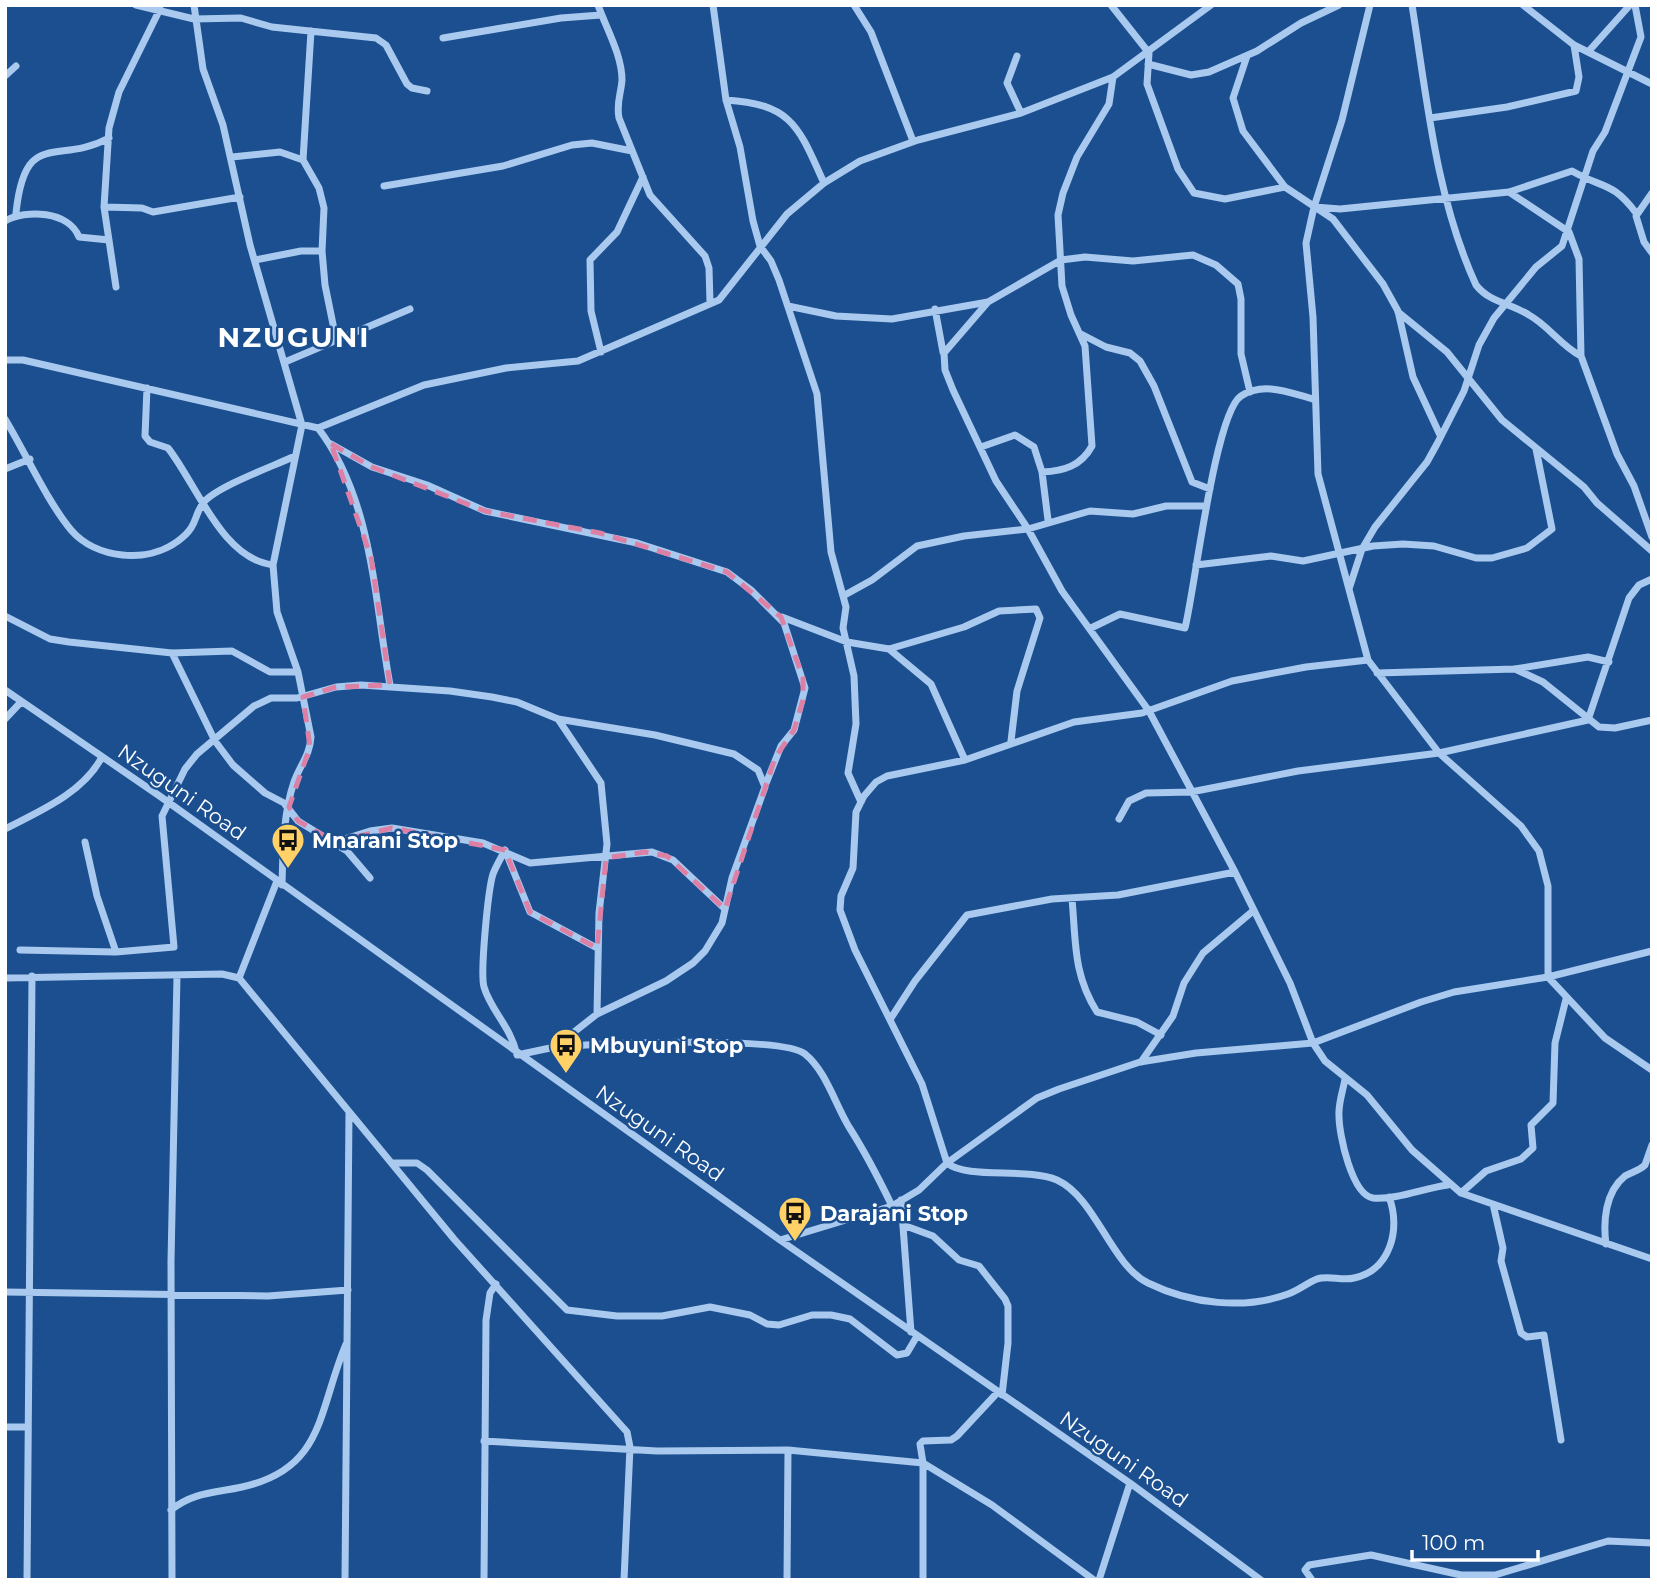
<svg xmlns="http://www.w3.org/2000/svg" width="1657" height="1585" viewBox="0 0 1657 1585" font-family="Montserrat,sans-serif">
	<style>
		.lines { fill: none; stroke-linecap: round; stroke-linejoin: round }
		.minor { stroke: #a9c9ee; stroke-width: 7 }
		.marked { fill: none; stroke: #dd80a5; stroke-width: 5; stroke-dasharray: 14 9; stroke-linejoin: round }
		.labels { text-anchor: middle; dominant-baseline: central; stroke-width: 5; stroke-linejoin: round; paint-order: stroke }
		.street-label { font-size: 21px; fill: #fff; stroke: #1b4f8f }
		.poi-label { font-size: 21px; font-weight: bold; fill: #fff; stroke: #1b4f8f; text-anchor: start }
		.district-label { font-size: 28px; font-weight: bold; letter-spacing: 2px; fill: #fff; stroke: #1b4f8f }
	</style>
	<rect width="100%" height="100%" fill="#1b4f8f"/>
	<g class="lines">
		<path class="minor" d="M136 5 194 19 241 18 272 27 376 38 386 45 407 84 412 88 427 91
			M194 5 203 69 223 125 250 245 302 425 273 565 277 612 298 672 311 737C310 755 300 765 294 782 283 814 283 851 282 885
			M598 5C606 28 622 55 622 80 621 94 616 103 619 118L650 195 705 256 709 268 710 303
			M713 5 726 100 740 147 753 221 760 246 771 261 779 280 817 394 831 552 846 607 843 628 854 676 856 724 848 773 861 802
			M854 5 871 32 913 141
			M1111 5 1149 53 1147 84 1178 169 1194 193 1225 199 1285 187
			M1370 5 1342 120 1314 207 1306 243 1313 317 1318 474 1368 660 1439 753 1521 826 1539 851 1548 886V977L1605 1038 1652 1070
			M1412 5C1427 99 1436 198 1476 285 1490 303 1511 303 1529 315 1549 326 1561 346 1581 356
			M1523 5 1574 45 1652 84
			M311 31 303 160 319 188 324 208 322 251 325 285 336 339
			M443 38 561 18 601 15
			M1588 52 1630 5
			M1017 56 1007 83 1021 113
			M1247 56 1233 98 1243 131 1285 187 1333 219 1383 284 1398 311 1413 377 1440 435
			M1148 64 1191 75 1209 72 1257 51 1301 23 1339 5
			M5 76 16 66
			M726 100C793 104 799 128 824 183
			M1430 118 1507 107 1576 91 1579 77 1574 45
			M232 157 280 152 303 160
			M384 186 503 166 572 145 592 143 632 151
			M1509 192 1569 232 1579 259 1581 356 1617 454 1634 486 1652 537
			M1652 193 1636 216 1644 242 1652 253
			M104 207 142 208 153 212 240 197
			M1315 207 1340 209 1509 192 1572 171C1603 189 1612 181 1636 213
			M16 213C25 127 57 166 109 138
			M5 221C26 209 69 211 79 237L109 240
			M255 260 301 251H322
			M116 287 104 207 109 128 119 92 160 9
			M988 302 944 353 945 370 953 390 996 481 1028 529 1062 591 1149 711 1235 872 1290 983 1313 1043 1325 1061 1367 1095 1412 1150 1461 1193 1652 1259
			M788 306 836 316 892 319 988 302 1061 260 1085 257 1133 261 1193 255 1216 265 1238 284 1241 299V354L1250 392
			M935 309 943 352
			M1398 312 1447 352 1502 420 1584 487 1597 503 1652 551
			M1081 334 1106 347 1130 353 1140 361 1154 386 1192 482 1210 489
			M601 352 591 311 590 260 617 232 643 177
			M5 360H23L318 428 424 385 506 368 578 361 719 300 787 214 824 183 860 161 918 140 1021 113 1113 77 1211 5
			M285 362 410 309
			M147 388 145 436 150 442 168 448C197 485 222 559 273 565
			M5 419C25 452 47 501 71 530 96 559 147 564 178 541 199 526 193 515 204 502 218 486 274 466 295 456
			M318 428C373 500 374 599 390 685
			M331 444 372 467 427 485 485 511 637 543 727 572 751 590 784 623 805 688 794 730 781 746 765 786
			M981 447 1015 435 1034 447 1042 472 1048 520
			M5 469 30 459
			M1042 472C1064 471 1081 466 1092 446L1085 346 1071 315 1062 286 1058 215 1063 193 1077 157 1109 104 1113 77
			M1196 565 1271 556 1303 561 1373 546 1403 544 1434 546 1476 558H1492L1527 548 1552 529 1536 449
			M1349 589 1362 549 1375 527 1427 462 1437 444 1464 391 1479 345 1494 318 1536 267 1562 246 1593 151 1605 132 1641 37 1635 5
			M843 596 872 580 917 546 964 536 1028 529 1090 511 1133 514 1166 506H1206
			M5 616 50 639 69 642 172 653 232 651 270 672H298
			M782 617 847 642 889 649 964 627 999 611 1036 609 1040 618 1017 691 1011 741
			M1091 628 1120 614 1185 628C1195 588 1215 413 1241 396 1264 381 1290 393 1313 399
			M889 649 931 684 965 760
			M172 653 215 741 233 765 265 793 284 803 298 821 347 851 370 878
			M1368 660 1306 667 1232 681 1142 713 1074 722 965 760 887 776 876 782 864 796 856 812 853 868 841 896 840 910 855 950 922 1084 947 1163C968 1180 1027 1167 1057 1180 1096 1198 1111 1265 1148 1283 1191 1304 1244 1310 1288 1294 1299 1290 1307 1283 1317 1279 1328 1275 1342 1281 1354 1278 1391 1270 1401 1228 1389 1197
			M1515 669 1543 682 1599 727 1615 728 1652 720
			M1377 673 1515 669 1588 657 1609 662
			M5 690 161 797 780 1240 1130 1483 1261 1580
			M5 719 21 702
			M558 719 601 783 607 844 599 913 597 1014
			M1119 819 1129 801 1146 793 1191 792 1298 771 1439 753 1588 720 1629 598 1639 585 1652 579
			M5 829C40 811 83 793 102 757
			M85 842 97 896 116 952
			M335 842 370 831 392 828 483 843 530 863 652 852 673 860 725 909
			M505 850 530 912 597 948
			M1072 899C1076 942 1073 974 1097 1012L1137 1022 1161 1035
			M20 950 116 952 174 947 162 816 185 769 197 754 254 706 271 698H297L336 687 361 685 450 691 492 697 517 702 558 719 655 735 734 754 758 770 765 787 732 878 722 923 705 951 693 963 666 981 597 1014 555 1047 517 1055C510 1025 491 1011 484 987 480 973 488 890 493 874 496 866 501 858 505 850
			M5 978 222 974 239 978 454 1239 627 1432 630 1447 624 1580
			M239 978 277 881
			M891 1018 915 981 967 915 1052 899 1118 895 1235 872
			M556 1047C595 1044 781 1035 805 1054 826 1071 835 1104 849 1127 865 1152 879 1179 892 1206
			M1141 1062 1173 1016 1184 983 1203 953 1253 911
			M1345 1079C1343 1091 1338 1104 1339 1116 1339 1135 1352 1195 1373 1198 1397 1200 1424 1188 1448 1185
			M393 1163H417L427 1170 567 1310 617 1316H662L710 1307 750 1315 767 1324 779 1325 812 1315H831L850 1319 897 1355 907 1353 917 1336
			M1461 1193 1486 1171 1521 1159 1533 1148 1531 1125 1553 1103 1555 1043 1566 999
			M901 1200 911 1332
			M1493 1204 1503 1248 1501 1261 1521 1333 1527 1337 1544 1335 1561 1440
			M903 1225 933 1236 959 1260 979 1266 1005 1299 1008 1306V1343L1002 1395
			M780 1240 892 1206 919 1190 947 1163 1037 1098 1059 1089 1140 1062 1196 1053 1313 1043 1421 1002 1454 992 1548 977 1652 951
			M1606 1244C1603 1222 1605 1192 1625 1176 1631 1172 1639 1171 1645 1165L1652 1145
			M5 1292 268 1296 348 1290
			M5 1427H28
			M484 1441 657 1451 788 1450 923 1463 992 1505 1094 1580
			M171 1510C193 1492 215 1493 242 1487 325 1469 318 1410 346 1344
			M27 1580 32 976
			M172 1580 171 1261 177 976
			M345 1580 349 1112
			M484 1580 486 1320 490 1293 496 1284
			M787 1580 788 1450
			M923 1580V1463L920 1444 923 1441 951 1440 957 1436 998 1392
			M1099 1580 1130 1483
			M1312 1580 1305 1570 1309 1565 1371 1555 1461 1575H1495L1608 1541 1652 1543"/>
	</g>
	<path class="marked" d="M331 444 372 467 485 511 600 533 727 572 781 617 803 678V700L794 730 775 758 725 909 667 856 645 852 606 858 597 948 530 912 505 850 392 828 335 842 298 821 289 807 310 747 303 697 336 687 390 685 371 557Z"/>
	<defs>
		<symbol id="bus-pin" viewBox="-11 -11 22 30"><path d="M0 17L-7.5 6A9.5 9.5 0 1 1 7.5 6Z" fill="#ffd166" stroke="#1b4f8f"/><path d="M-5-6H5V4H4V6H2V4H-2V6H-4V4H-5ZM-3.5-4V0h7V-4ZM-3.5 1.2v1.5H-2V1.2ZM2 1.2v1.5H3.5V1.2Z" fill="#111"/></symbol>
	</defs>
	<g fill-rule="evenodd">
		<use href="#bus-pin" x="269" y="821" width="38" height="52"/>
		<use href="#bus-pin" x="547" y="1026" width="38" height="52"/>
		<use href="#bus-pin" x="776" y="1194" width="38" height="52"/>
	</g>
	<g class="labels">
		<g class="street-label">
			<text transform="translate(182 792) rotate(35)">Nzuguni Road</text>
			<text transform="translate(660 1133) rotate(35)">Nzuguni Road</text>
			<text transform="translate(1124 1459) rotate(35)">Nzuguni Road</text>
		</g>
		<g class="poi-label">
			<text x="312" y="840">Mnarani Stop</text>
			<text x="590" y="1045">Mbuyuni Stop</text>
			<text x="820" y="1213">Darajani Stop</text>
		</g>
		<g class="district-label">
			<text x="294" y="337">NZUGUNI</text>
		</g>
	</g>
	<rect width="1657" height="1585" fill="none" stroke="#ffffff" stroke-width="14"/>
	<path d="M1412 1550v10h126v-10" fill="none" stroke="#ffffff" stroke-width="3.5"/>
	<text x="1422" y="1550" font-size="21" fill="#ffffff" stroke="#1b4f8f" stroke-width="5" paint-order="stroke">100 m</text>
</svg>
